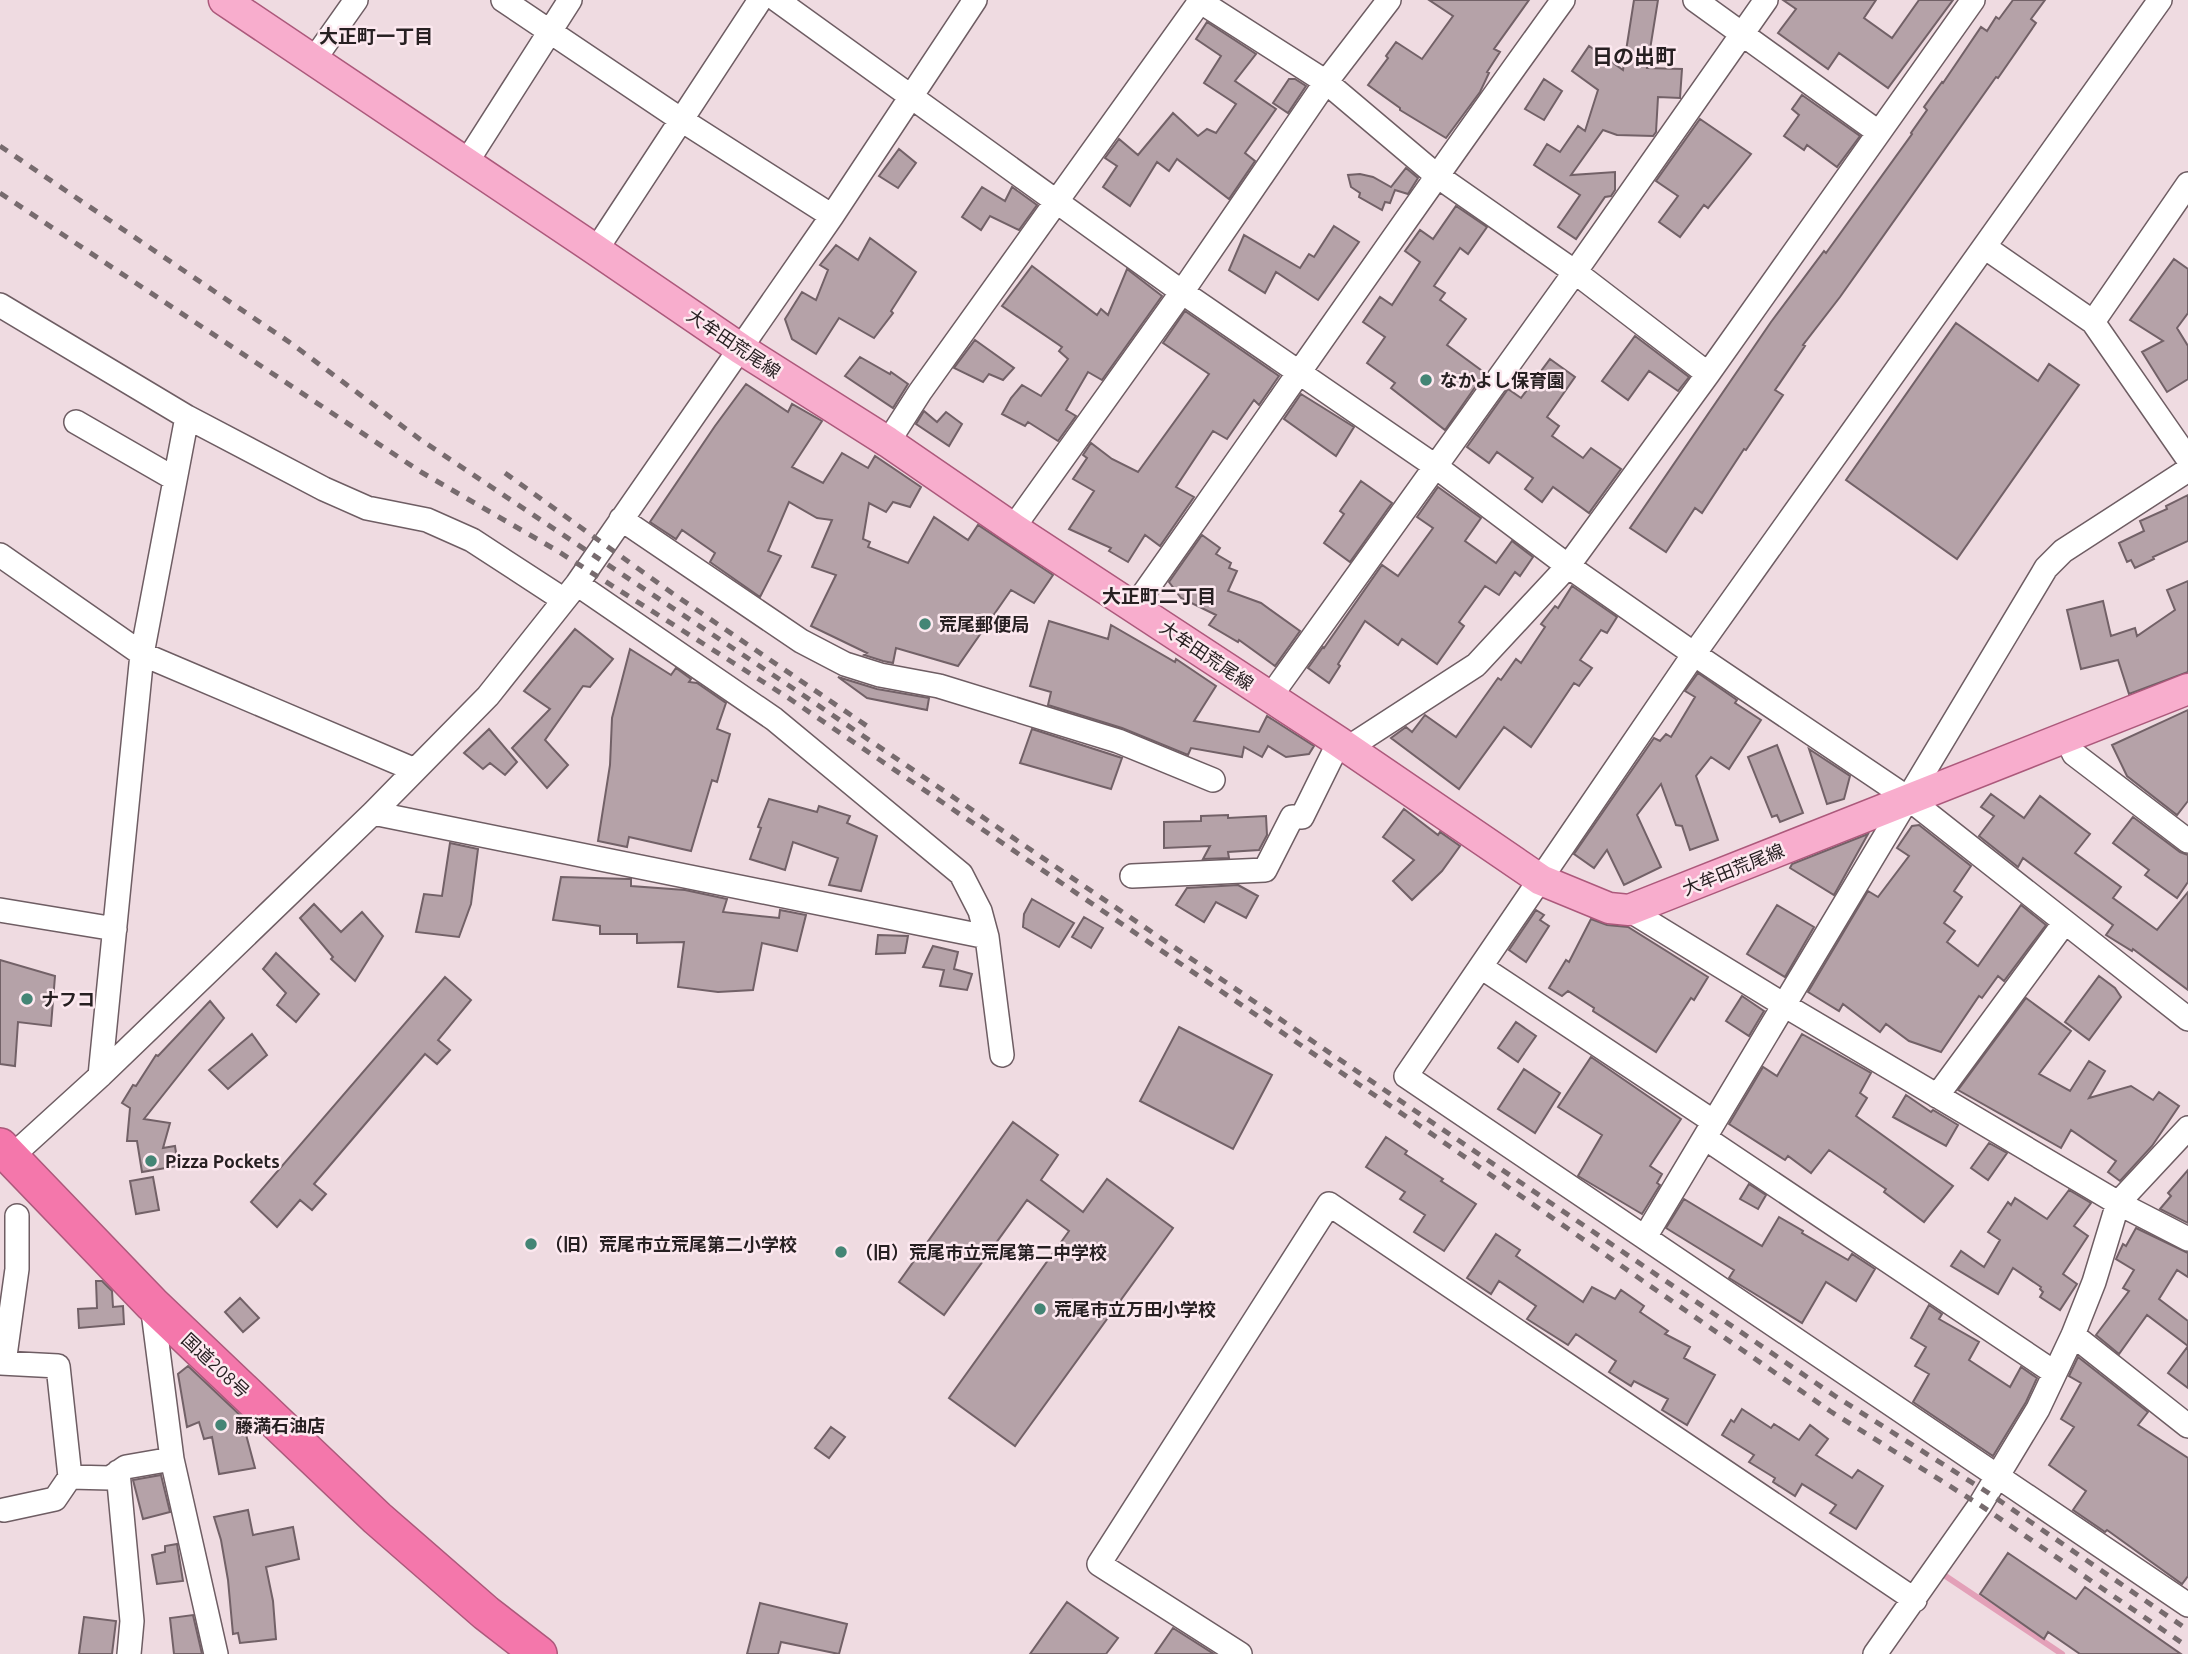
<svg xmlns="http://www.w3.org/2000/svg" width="2188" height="1654" viewBox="0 0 2188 1654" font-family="Ubuntu,'Noto Sans JP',sans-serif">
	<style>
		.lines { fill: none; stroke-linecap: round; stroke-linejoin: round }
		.stream { stroke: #e3a0b8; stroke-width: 6 }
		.building { fill: #b5a2a8; stroke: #726167; stroke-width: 2 }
		.minor-casing { stroke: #6e5d63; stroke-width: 26 }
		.major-casing { stroke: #ac597b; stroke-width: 33 }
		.highway-casing { stroke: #ac597b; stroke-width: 38 }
		.minor { stroke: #fff; stroke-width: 23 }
		.major { stroke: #f8adcd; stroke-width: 30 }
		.highway { stroke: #f477ab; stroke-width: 35 }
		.rail { stroke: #776b6e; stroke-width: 5; stroke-dasharray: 9 9; stroke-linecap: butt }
		.poi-dot { fill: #448575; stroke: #fce8ef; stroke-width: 2.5 }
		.labels { text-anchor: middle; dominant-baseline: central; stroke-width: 5; stroke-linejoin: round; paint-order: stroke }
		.street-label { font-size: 18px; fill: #272022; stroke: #fce8ef }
		.poi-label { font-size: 18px; font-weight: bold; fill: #272022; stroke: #fce8ef; text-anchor: start }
		.neighbourhood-label { font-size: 19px; font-weight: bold; fill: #272022; stroke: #fce8ef }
		.quarter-label { font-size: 21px; font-weight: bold; fill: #272022; stroke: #fce8ef }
	</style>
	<rect width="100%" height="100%" fill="#efdbe1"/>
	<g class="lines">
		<path class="stream" d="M1944 1575 2062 1654"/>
	</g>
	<path class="building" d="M1429 0H1529L1494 49 1500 52 1487 72 1489 73 1480 92 1446 138 1400 110V108L1368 85 1388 58 1386 56 1396 42 1422 59 1453 16Z
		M1634 0H1658L1647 68 1682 69 1680 98 1658 97 1656 132 1653 136 1617 135 1603 130 1571 175 1615 172V190L1611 196 1605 197 1576 239 1558 227 1580 195 1534 165 1547 144 1560 152 1578 126 1585 131 1598 90 1572 71 1589 46 1623 70Z
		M1783 0H1876L1864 18 1892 38 1919 0H1953L1888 88 1839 53 1828 69 1778 33 1796 9Z
		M2013 0H2045L2031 19 2036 23 1998 78 1996 77 1840 297 1803 345 1805 346 1775 390 1783 395 1746 450 1744 449 1702 513 1695 508 1666 552 1630 528 1771 322 1824 251 1826 253 1912 134 1911 133 1927 110 1924 107 1942 82 1943 83 1981 27 1987 31 1996 17 1999 19Z
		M1207 22 1256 54 1235 81 1276 109 1245 153 1255 161 1229 199 1177 159 1169 171 1157 162 1130 206 1103 187 1117 166 1105 158 1119 139 1138 155 1173 113 1198 136 1207 129 1216 133 1236 104 1204 83 1221 56 1196 39Z
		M1289 79H1295L1306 86 1288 113 1273 103Z
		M1544 79 1562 91 1544 120 1525 109Z
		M1802 95 1860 136 1837 167 1807 145 1804 150 1784 136 1799 115 1792 109Z
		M1700 119 1751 154 1708 208 1704 205 1680 237 1659 222 1678 196 1656 181Z
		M899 149 916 163 898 188 879 176Z
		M1406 168 1418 178 1408 194 1395 190 1390 203 1385 202 1382 210 1359 197 1360 193 1351 187 1348 175 1360 174 1373 177 1391 187Z
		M982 187 1005 201 1012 187 1037 205 1019 230 990 216 981 230 962 217Z
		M1456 206 1487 227 1468 254 1460 248 1434 286 1445 293 1440 300 1466 319 1447 345 1485 373 1445 430 1391 388 1395 383 1367 363 1385 337 1363 322 1380 297 1392 305 1420 262 1405 251 1420 230 1433 239Z
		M1334 226 1359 242 1318 300 1276 272 1265 293 1229 270 1244 235 1300 268 1309 254 1314 257Z
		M870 238 916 272 891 311 893 313 874 338 839 318 816 354 792 339 785 319 802 292 816 300 828 270 820 265 836 245 858 260Z
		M2174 259 2188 269V313L2177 328 2188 346V379L2167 392 2142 352 2163 341 2130 320Z
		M1032 266 1097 315 1101 309 1108 315 1127 269 1162 296 1102 380 1088 372 1066 410 1076 416 1058 441 1028 422 1025 426 1002 414 1011 398 1022 385 1041 396 1068 359 1059 351 1062 347 1002 306Z
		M1185 311 1279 376 1259 405 1254 400 1227 439 1213 431 1176 487 1194 497 1160 546 1145 535 1128 562 1109 551 1111 548 1069 529 1094 491 1073 479 1087 458 1083 455 1091 443 1112 459 1138 472 1209 374 1163 343Z
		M1956 323 2038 381 2049 364 2079 385 1957 559 1846 480Z
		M1635 336 1689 377 1678 391 1649 371 1628 400 1602 381Z
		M975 340 1014 368 1003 380 989 374 983 382 954 368Z
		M860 357 890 374 891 372 908 384 893 408 845 376Z
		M1550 359 1575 377 1547 417 1559 426 1552 436 1583 458 1591 448 1621 469 1589 513 1553 487 1542 502 1525 489 1533 478 1497 452 1489 463 1467 447 1508 389 1521 398Z
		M746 384 788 412 792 404 822 421 792 467 823 483 842 453 868 468 875 456 921 487 910 507 893 502 886 512 869 503 863 539 870 542 868 547 908 563 934 517 968 540 978 525 1053 575 1034 603 1011 590 958 666 896 648 893 663 883 661 864 655 867 653 811 626 836 575 812 567 832 520 817 518 789 502 768 551 781 556 760 597 710 562 715 553 682 530 676 539 650 522 715 426Z
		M1301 394 1354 427 1336 456 1284 419Z
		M924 411 937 422 946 412 962 424 949 446 916 424Z
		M1361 481 1392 503 1350 562 1324 543 1344 514 1340 511Z
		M1438 487 1481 518 1465 541 1496 563 1512 541 1533 557 1520 576 1515 572 1499 595 1485 586 1459 622 1464 626 1437 664 1402 639 1398 645 1365 621 1338 664 1340 666 1329 683 1308 668 1323 647 1324 648 1382 565 1398 576 1433 528 1417 517Z
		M2188 495V541L2153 557 2154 559 2135 568 2131 560 2127 562 2119 543 2144 531 2140 521 2167 509 2166 506Z
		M1202 535 1220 548 1216 554 1231 563 1229 568 1237 571 1228 591 1261 603 1300 631 1275 666 1239 640 1238 642 1209 625 1216 615 1181 598 1169 582Z
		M2188 581V672L2129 694 2118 660 2081 669 2067 610 2103 601 2111 636 2135 628 2137 636 2175 610 2167 590Z
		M1572 586 1617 617 1607 633 1601 630 1580 660 1592 668 1579 686 1574 683 1531 747 1504 727 1459 789 1391 738 1406 727 1412 732 1425 715 1456 737 1498 678 1501 680 1516 659 1521 663 1545 627 1541 624 1555 606 1558 608Z
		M1049 621 1108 639 1111 625 1175 662 1176 659 1216 686 1194 721 1259 732 1267 716 1314 746 1309 754 1286 757 1268 746 1262 757 1244 747 1242 757 1191 748 1188 755 1122 728 1048 705 1051 692 1030 686Z
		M575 629 613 659 590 687 583 686 545 740 568 765 547 788 512 748 550 709 524 691Z
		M630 649 671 675 676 668 691 679 689 682 697 683 726 703 717 729 730 734 717 782 712 780 691 851 629 837 627 847 598 841 610 765 612 718Z
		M1698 673 1737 700 1735 703 1761 720 1729 769 1711 757 1696 776 1718 840 1690 850 1682 826 1676 825 1661 784 1637 815 1661 867 1624 885 1607 850 1594 868 1574 854 1654 738 1660 741 1666 734 1671 737 1695 697 1685 691Z
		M838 677 877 689 929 698 927 710 867 698Z
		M2188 710V801L2177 815 2127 776 2112 745Z
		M489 729 517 762 505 775 490 763 483 769 464 753Z
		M1032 729 1122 758 1111 789 1020 763Z
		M1777 745 1803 813 1780 822 1777 815 1772 817 1748 757Z
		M1809 749 1850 776 1844 799 1827 804Z
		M1991 794 2024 818 2040 796 2090 834 2075 853 2121 887 2113 898 2157 930 2188 892V990L2133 949 2132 951 2106 935 2113 925 2023 858 2018 867 1979 836 1994 816 1981 807Z
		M769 799 817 812 819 806 850 816 847 823 877 836 861 891 829 885 838 858 793 842 785 870 750 859 761 828 758 827Z
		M1404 809 1438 835 1440 832 1460 846 1442 871 1412 900 1393 881 1414 860 1383 837Z
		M1228 815V818L1266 816 1267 835 1259 850 1228 852 1229 858 1203 859 1210 846 1164 848V822L1201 821V816Z
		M2133 817 2180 852 2188 855V882L2177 898 2145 875 2149 870 2113 843Z
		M1919 825 1971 866 1954 891 1962 897 1944 923 1955 931 1947 942 1978 966 2021 905 2046 925 2004 981 1998 976 1982 998 1979 996 1941 1052 1909 1041 1886 1024 1880 1032 1843 1004 1839 1011 1808 992 1868 891 1878 897 1909 856 1897 848 1912 826Z
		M1868 834 1834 895 1790 868 1792 864Z
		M450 843 478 849 471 904 459 937 416 932 424 894 442 896Z
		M561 877 629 879H631V886L685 890 727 899 723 912 779 918 780 910 806 915 797 951 762 943 753 990 718 992 678 987 684 942 637 943V934H600V926L553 920Z
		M1238 885 1258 896 1246 918 1216 902 1204 922 1176 905 1187 888Z
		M1032 899 1074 923 1059 947 1023 927 1024 914Z
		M314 904 341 932 362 912 383 936 355 981 331 959 333 957 300 918Z
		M1777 905 1814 927 1785 977 1747 954Z
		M1536 910 1544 915 1540 920 1549 926 1526 962 1509 950Z
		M1084 917 1103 928 1091 948 1072 937Z
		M1591 919 1607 925 1628 927 1708 977 1694 1000 1691 998 1656 1052 1593 1011 1594 1008 1568 991 1562 996 1549 988 1566 960 1569 962Z
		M878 935 908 936 905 953 876 954Z
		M933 946 958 952 954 969 972 974 967 990 940 986 944 970 923 967Z
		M276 953 319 994 296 1022 277 1005 286 993 263 969Z
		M0 960 55 976 51 1026 18 1022 15 1066 0 1064Z
		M2099 976 2115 988 2121 997 2089 1040 2065 1022Z
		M445 977 471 1000 438 1040 450 1050 437 1064 425 1054 314 1184 326 1194 312 1210 300 1200 277 1227 251 1202Z
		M1742 996 1764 1011 1749 1036 1726 1021Z
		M2026 998 2071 1031 2039 1074 2070 1091 2089 1061 2105 1071 2089 1098 2131 1086 2153 1100 2159 1092 2179 1106 2152 1146 2120 1181 2108 1172 2116 1161 2071 1130 2061 1148 1958 1090Z
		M210 1001 224 1018 144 1119 170 1123 163 1148 175 1146 178 1166 142 1172 137 1141H127L130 1108 122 1103 133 1085 136 1086 156 1055 158 1056Z
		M1516 1022 1536 1036 1518 1062 1498 1048Z
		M1179 1027 1272 1075 1233 1149 1140 1101Z
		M252 1034 267 1055 228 1089 209 1070Z
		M1802 1034 1871 1073 1860 1093 1867 1098 1856 1116 1953 1186 1924 1222 1884 1192 1886 1189 1829 1150 1811 1173 1788 1156 1785 1160 1729 1124 1763 1067 1777 1076Z
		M1591 1057 1681 1119 1650 1166 1662 1174 1657 1183 1660 1185 1642 1214 1578 1176 1602 1135 1558 1107Z
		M1524 1069 1560 1093 1535 1133 1498 1109Z
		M1906 1095 1931 1112 1933 1110 1958 1125 1946 1146 1893 1117Z
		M1013 1122 1058 1155 1041 1180 1083 1212 1107 1179 1173 1228 1015 1446 949 1398 1069 1231 1027 1200 944 1315 899 1282Z
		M1386 1137 1407 1151 1405 1154 1443 1179 1441 1181 1476 1204 1444 1251 1414 1232 1425 1215 1400 1199 1405 1192 1366 1167Z
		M1989 1143 2007 1153 1988 1180 1971 1168Z
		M2188 1170V1223L2160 1209 2171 1196 2168 1193Z
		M153 1177 159 1210 136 1214 130 1181Z
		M1749 1184 1766 1195 1758 1209 1740 1199Z
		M2069 1190 2091 1203 2074 1226 2088 1236 2063 1274 2077 1284 2060 1310 2040 1297 2043 1292 2040 1289 2041 1287 2013 1268 1998 1294 1951 1266 1961 1251 1984 1267 2000 1240 1988 1232 2008 1202 2011 1205 2015 1198 2047 1219Z
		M1684 1199 1762 1246 1779 1217 1803 1231 1802 1233 1848 1260 1852 1254 1875 1269 1856 1301 1826 1282 1802 1323 1729 1278 1734 1270 1666 1228Z
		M2136 1228 2188 1253V1277L2177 1270 2159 1299 2188 1321V1388L2168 1373 2188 1346 2147 1315 2119 1354 2096 1335 2129 1291 2123 1288 2134 1270 2116 1259 2123 1244 2126 1246Z
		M1496 1234 1520 1250 1516 1256 1583 1302 1592 1287 1615 1299 1621 1290 1644 1306 1640 1312 1668 1331 1665 1334 1690 1347 1684 1358 1715 1375 1687 1425 1662 1410 1668 1399 1634 1381 1631 1386 1609 1372 1616 1361 1576 1334 1568 1345 1527 1319 1536 1306 1499 1281 1491 1294 1467 1278Z
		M96 1281H102L112 1291 113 1307 123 1306 124 1324 79 1328 78 1309 97 1308Z
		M240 1298 259 1318 243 1332 225 1312Z
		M1929 1305 1942 1314 1939 1319 1979 1342 1969 1360 2010 1387 2021 1367 2037 1378 2026 1402 1993 1456 1913 1402 1929 1374 1915 1366 1926 1347 1911 1338Z
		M2078 1357 2148 1412 2138 1425 2188 1458V1576L2182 1584 2107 1530 2105 1532 2073 1510 2086 1491 2049 1465 2074 1427 2061 1419 2081 1383 2069 1376Z
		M188 1366 241 1416 255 1468 219 1474 212 1437 204 1439 199 1422 187 1427 178 1374Z
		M1742 1409 1771 1428 1774 1424 1799 1440 1810 1425 1828 1439 1816 1455 1852 1478 1858 1470 1883 1486 1856 1529 1830 1513 1836 1505 1802 1484 1795 1496 1773 1482 1775 1478 1749 1462 1754 1455 1722 1435 1731 1420 1734 1422Z
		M831 1427 845 1437 829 1458 815 1448Z
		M161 1475 170 1512 143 1519 133 1480Z
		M248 1510 253 1535 293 1527 299 1559 266 1567 273 1601 276 1639 240 1643 238 1633 233 1634 228 1580 221 1540 214 1517Z
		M177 1544 183 1581 157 1584 152 1555 165 1552V1546Z
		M2008 1553 2076 1599 2085 1587 2181 1654H2080L2048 1632 2044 1639 1980 1594Z
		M1067 1602 1118 1638 1106 1654H1030Z
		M760 1603 847 1624 839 1654 781 1642 778 1654H747Z
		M193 1615 202 1654H174L170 1618Z
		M84 1617 116 1621 112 1654H79Z
		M1173 1628 1214 1654H1155Z"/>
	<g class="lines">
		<defs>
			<path id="minor" d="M503 0 680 119 832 216
				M777 0 1182 292 1435 466 1568 566 1694 654 1909 799 2188 1019
				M1198 0 1326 82 1436 175 1575 272 1708 374
				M1695 0 1878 132
				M2160 0 1694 654 1406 1076 2188 1605
				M313 61 356 0
				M466 163 570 0
				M1986 248 2093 322 2188 459
				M596 250 760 0
				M0 305 187 417 324 489 367 508 427 520 472 540 564 600
				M2093 322 2188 184
				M76 422 175 479
				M888 442 920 392 1201 0
				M621 519 801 641 845 664 880 675 939 686 1118 741 1213 780
				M1013 528 1182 292 1326 82 1389 0
				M0 555 142 654 415 770
				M577 584 774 719 961 874 980 911 987 937 1002 1055
				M1135 606C1278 404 1418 200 1563 0
				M1270 697 1575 272 1766 0
				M2066 737 2074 754 2188 841
				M1348 748 1476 665 1568 566 1708 374 1973 0
				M373 813 987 937
				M1132 876 1265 870 1292 817H1302L1339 742
				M0 910 115 929
				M1629 910 1784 1005 2118 1203 2188 1239
				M1481 967 1714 1122
				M100 1076 142 654 187 417
				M1937 1096 2065 922
				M1705 1138 2055 1373
				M11 1157 100 1076 373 813 488 696 577 584 832 216 975 0
				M1645 1237 2046 568 2063 551 2188 470
				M152 1304 172 1459 216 1654
				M2073 1335 2188 1426
				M0 1363 58 1366 70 1477
				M4 1363 17 1269V1216
				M118 1472 132 1621 129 1654
				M4 1510 55 1499 70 1477 110 1478 126 1467 172 1459
				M1240 1654 1099 1564 1329 1204 1915 1600
				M1875 1654 1980 1505 2038 1409 2073 1335 2094 1282 2118 1203 2188 1128"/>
			<path id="major" d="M224 0 596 250 741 349 888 442 1013 528 1339 742 1541 880 1609 908 1629 910 2188 689"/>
			<path id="highway" d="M0 1146 152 1304 377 1518 486 1613 539 1654"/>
		</defs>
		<use href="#minor" class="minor-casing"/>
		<use href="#major" class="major-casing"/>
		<use href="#highway" class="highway-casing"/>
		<use href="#minor" class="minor"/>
		<use href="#major" class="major"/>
		<use href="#highway" class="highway"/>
		<path class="rail" d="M0 146 292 344 421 440 797 691 1835 1396 1987 1492 2188 1630
			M0 193 421 472 556 550 787 697 1426 1130 1830 1411 1980 1505 2188 1647
			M505 473 672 593 867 726"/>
	</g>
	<g class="poi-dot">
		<circle cx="1426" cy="380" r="7"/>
		<circle cx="925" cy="624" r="7"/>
		<circle cx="27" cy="999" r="7"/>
		<circle cx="151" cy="1161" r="7"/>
		<circle cx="531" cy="1244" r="7"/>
		<circle cx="841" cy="1252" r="7"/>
		<circle cx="1040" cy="1309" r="7"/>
		<circle cx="221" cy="1425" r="7"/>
	</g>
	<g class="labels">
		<g class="street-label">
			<text transform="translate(734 343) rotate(34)">大牟田荒尾線</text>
			<text transform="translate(1207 655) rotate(34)">大牟田荒尾線</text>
			<text transform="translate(1733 869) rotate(-22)">大牟田荒尾線</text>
			<text transform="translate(216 1365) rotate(43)">国道208号</text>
		</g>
		<g class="poi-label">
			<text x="1440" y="380">なかよし保育園</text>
			<text x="939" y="624">荒尾郵便局</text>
			<text x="41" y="999">ナフコ</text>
			<text x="165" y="1161">Pizza Pockets</text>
			<text x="545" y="1244">（旧）荒尾市立荒尾第二小学校</text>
			<text x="855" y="1252">（旧）荒尾市立荒尾第二中学校</text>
			<text x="1054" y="1309">荒尾市立万田小学校</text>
			<text x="235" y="1425">藤満石油店</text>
		</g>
		<g class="neighbourhood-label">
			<text x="376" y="36">大正町一丁目</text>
			<text x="1159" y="596">大正町二丁目</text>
		</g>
		<g class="quarter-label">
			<text x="1634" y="56">日の出町</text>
		</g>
	</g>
</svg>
